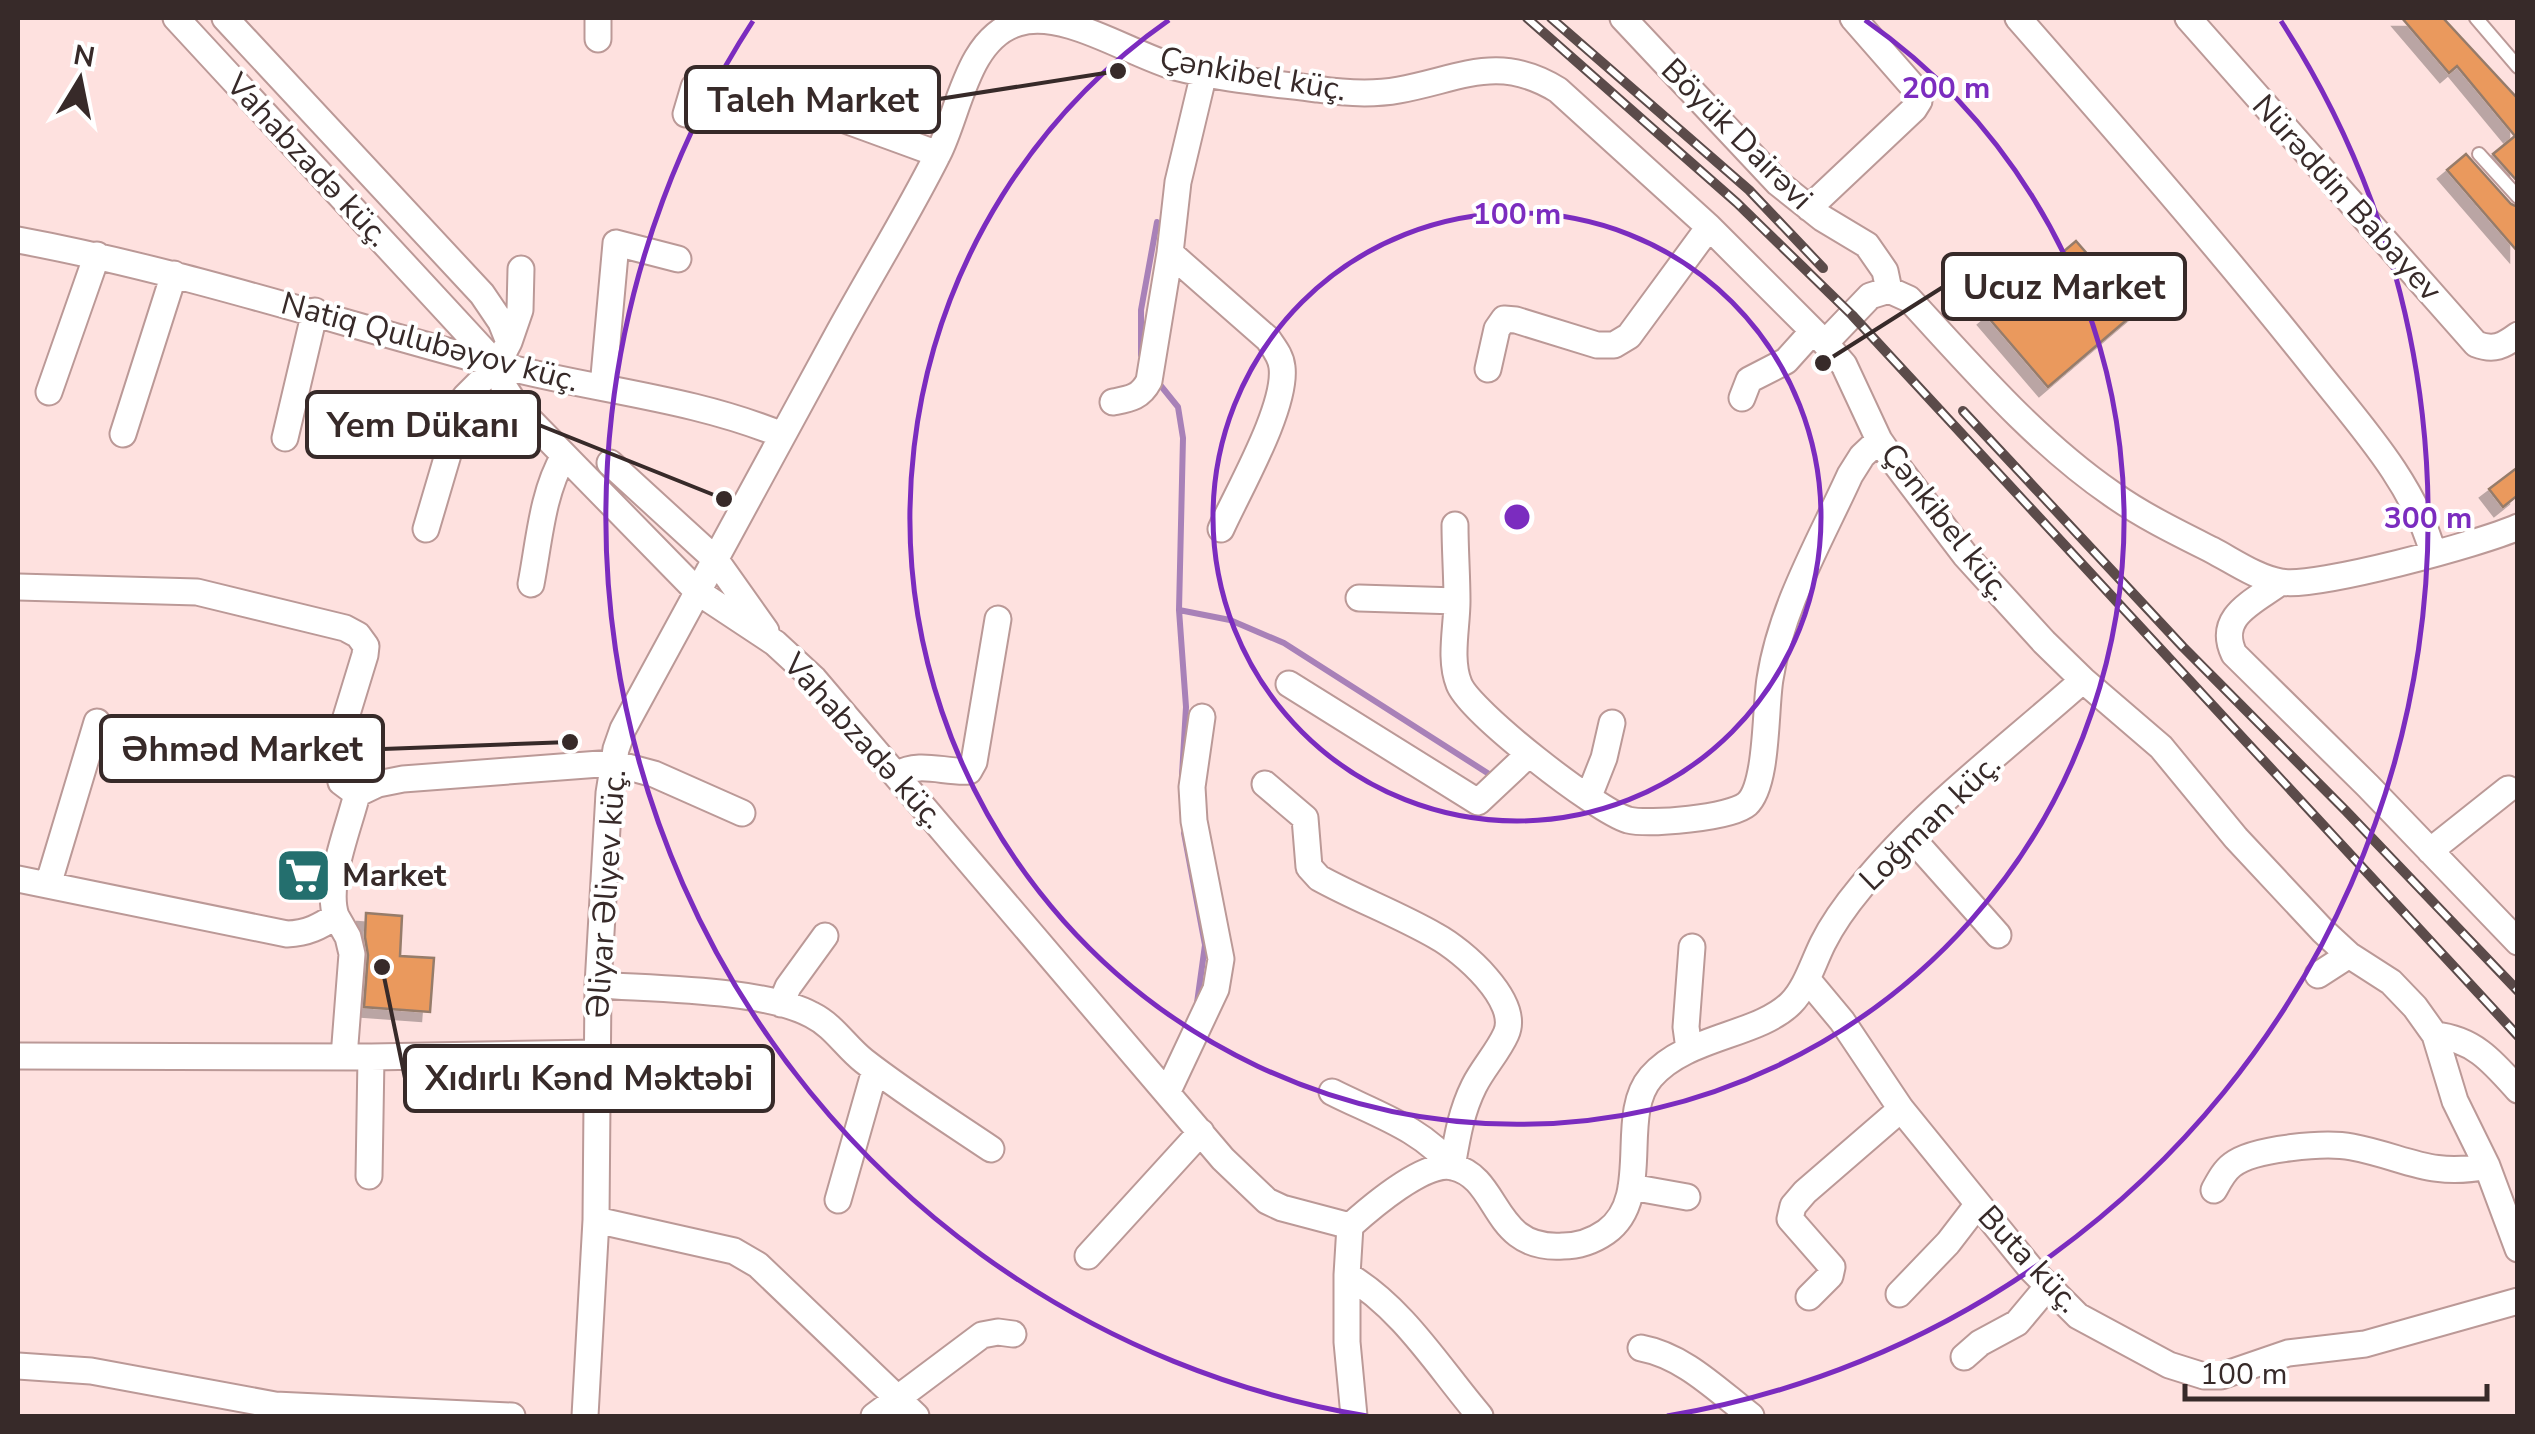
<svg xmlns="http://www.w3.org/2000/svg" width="2535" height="1434" viewBox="0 0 2535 1434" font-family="'Nunito Sans',sans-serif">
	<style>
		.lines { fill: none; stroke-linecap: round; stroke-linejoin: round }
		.stream { stroke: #a881b8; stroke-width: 6 }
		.building { fill: #ea995d; stroke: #967c6b; stroke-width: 2.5; filter: url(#shadow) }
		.lane-casing { stroke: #bb9997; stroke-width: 16 }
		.street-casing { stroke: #bb9997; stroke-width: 29 }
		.lane { stroke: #fff; stroke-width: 12 }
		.street { stroke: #fff; stroke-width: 25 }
		.rail-casing { stroke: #5b4b4a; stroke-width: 10 }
		.rail { stroke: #fff; stroke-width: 6; stroke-dasharray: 19; stroke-linecap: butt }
		.ring { fill: none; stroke: #7b2cbf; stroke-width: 5 }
		.labels { text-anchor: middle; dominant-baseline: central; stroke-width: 8; stroke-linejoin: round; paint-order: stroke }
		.street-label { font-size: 32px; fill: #372a29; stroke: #fff }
		.poi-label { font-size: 32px; font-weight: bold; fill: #372a29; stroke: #fff; text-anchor: start }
		.centre { fill: #7b2cbf; stroke: #fff; stroke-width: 5 }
		.ring-label { font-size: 30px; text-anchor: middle; font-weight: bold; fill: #7b2cbf; stroke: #fff; stroke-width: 8; stroke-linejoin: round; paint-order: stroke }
		.leader { fill: none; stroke: #372a29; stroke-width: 4 }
		.callout-dot { fill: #372a29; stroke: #fff; stroke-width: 4 }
		.callout { fill: #fff; stroke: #372a29; stroke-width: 4 }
		.callout-label { font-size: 35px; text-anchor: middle; font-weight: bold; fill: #372a29 }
	</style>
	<defs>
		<filter id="shadow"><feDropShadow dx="-9" dy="9" stdDeviation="0" flood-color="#0004"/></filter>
	</defs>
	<rect width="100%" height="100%" fill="#fee1df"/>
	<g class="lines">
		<path class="stream" d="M1141 355V310L1157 222
			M1157 381 1178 407 1183 438 1179 610 1186 707 1182 775
			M1179 610 1230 620 1284 643 1489 774
			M1184 833 1205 945 1197 1003"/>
	</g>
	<path class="building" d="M2402 18H2443L2518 99V182L2493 154 2515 136 2457 66 2449 73Z
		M2466 154 2511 204 2518 207V252L2447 170Z
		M2076 241 2137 311 2048 387 1987 316Z
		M2518 467V495L2503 507 2489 489Z
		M366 913 402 916 400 956 434 958 430 1012 364 1007 368 955 365 937Z"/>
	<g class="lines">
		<defs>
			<path id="lane" d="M2476 18 2518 67
				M2479 154 2518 197"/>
			<path id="street" d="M176 18 497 365 504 387 517 407 698 592 775 643 814 679 1223 1159 1267 1201 1282 1208 1350 1226 1347 1275C1403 1308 1439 1368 1480 1416
				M225 18 482 294 501 322 509 342 497 365 465 397 426 529
				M598 18V39
				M1623 18 1778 183 1822 218 1867 245 1885 271 1889 290
				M2018 18C2117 131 2216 244 2310 362 2356 421 2413 480 2433 553
				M2188 18 2476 344C2494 351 2503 346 2518 335
				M1204 73 1178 182 1170 253 1268 339C1274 348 1281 356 1282 367 1287 407 1238 491 1221 529
				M686 114 694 87 702 82 801 104 938 154
				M1809 208 1914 109 1919 101 1916 90 1853 18
				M18 240C180 270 336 322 495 364 591 390 690 397 782 435
				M1889 290 1909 299C1972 367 2035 441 2112 494 2143 516 2178 533 2212 550 2233 561 2257 578 2281 582 2314 589 2483 543 2518 527
				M509 342 520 310 521 269
				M1825 343 1870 296 1889 290
				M1488 369 1497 329 1504 319 1516 320 1597 345H1614L1629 336 1709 227
				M603 387 616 243 678 259
				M49 392 97 255
				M1742 398 1749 380 1786 361 1813 331
				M1113 402C1129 399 1140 398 1149 381L1170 253
				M123 434 174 274
				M285 438 315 311
				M610 463 715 559 766 631
				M1455 525C1455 550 1457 576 1457 601 1457 627 1449 659 1459 684 1470 712 1597 811 1628 820 1649 825 1731 818 1747 804 1768 785 1765 708 1770 679 1781 607 1820 541 1850 475L1862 456 1879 440
				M2281 582C2254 602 2216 616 2234 654L2368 786 2518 942
				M531 584C539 543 542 493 564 456
				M18 587 197 592 345 628 358 635 366 646 365 655 339 740 336 758 341 782 357 794
				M1359 598 1457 601
				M1289 684 1478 802 1529 754
				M898 774C919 761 945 773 969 771L974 762 998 619
				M1265 784 1305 818 1309 867 1319 878C1357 899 1398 914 1436 936 1462 950 1521 1001 1506 1034 1498 1052 1483 1068 1474 1086 1461 1112 1457 1138 1452 1167
				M1589 796 1604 758 1612 723
				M1909 835 1998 935
				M2430 851 2508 789
				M18 879 287 934C308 933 319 927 336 916 325 884 349 827 357 794L378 784 403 779 613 763 654 774 742 813
				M48 885 97 722
				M336 916 348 937 352 954 344 1057
				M2318 975 2349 955
				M1807 979 1842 1021 1901 1109 2031 1269 2078 1316 2169 1365 2204 1376H2221L2288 1353 2365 1344 2518 1301
				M598 985C655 989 764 989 812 1015 834 1026 845 1046 864 1061 905 1093 948 1120 991 1149
				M781 1004 788 987 825 936
				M2435 1035C2474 1039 2493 1062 2518 1090
				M1689 1049 1686 1027 1692 947
				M18 1056 371 1057 597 1053
				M1332 1092C1373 1113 1424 1129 1452 1167
				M1167 1093 1216 989 1221 959 1194 821 1192 787 1202 717
				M369 1176 371 1057
				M1631 1187 1687 1197
				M2214 1190C2219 1181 2224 1171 2232 1165 2253 1148 2326 1142 2352 1147 2405 1157 2430 1178 2487 1166
				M838 1200 875 1070
				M596 1220 734 1251 758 1265 916 1416
				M1350 1226C1369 1209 1425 1160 1453 1167 1501 1178 1491 1251 1563 1246 1578 1246 1593 1241 1606 1232 1654 1198 1617 1116 1651 1077 1686 1036 1758 1036 1791 1003 1806 988 1813 963 1823 943 1833 923 1846 905 1861 887 1924 809 2008 747 2083 680
				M1088 1256 1201 1132
				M1347 1275V1342L1354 1416
				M1899 1294 1948 1243 1978 1204
				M1809 1297 1830 1276 1832 1267 1790 1219 1793 1206 1805 1192 1901 1109
				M1641 1348C1684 1356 1717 1390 1751 1416
				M1964 1357 1980 1343 2017 1323 2048 1286
				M18 1366 91 1371 275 1405 512 1416
				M585 1416 596 1220 598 985 609 793 616 749 623 729C695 597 767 464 839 332 872 272 908 214 938 154 959 113 967 38 1018 23 1065 9 1129 54 1175 67 1221 79 1270 83 1317 89 1343 93 1372 95 1399 90 1460 79 1498 53 1558 90L1709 227 1825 343 1844 365 1879 440 1895 463 1965 555 2044 642 2083 680 2161 747 2236 838 2323 931 2349 955 2391 982 2415 1007 2435 1035 2455 1101 2487 1166 2518 1249
				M874 1416 982 1335 998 1332 1013 1334"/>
		</defs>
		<use href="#lane" class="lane-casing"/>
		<use href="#street" class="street-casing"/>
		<use href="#lane" class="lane"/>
		<use href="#street" class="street"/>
		<defs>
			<path id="rail" d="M1527 18 1737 203 1852 315 2518 1036
				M1551 18 1749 190 1823 268
				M1963 411 2183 647 2346 811 2518 991"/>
		</defs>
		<use href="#rail" class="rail-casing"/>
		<use href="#rail" class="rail"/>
	</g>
	<g class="ring">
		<circle cx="1517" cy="517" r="304"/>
		<path d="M1865 20A607 607 0 1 1 1169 20"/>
		<path d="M1367 1416A911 911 0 0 1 753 21M2281 21A911 911 0 0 1 1667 1416"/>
	</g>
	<defs>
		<symbol id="supermarket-square" viewBox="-11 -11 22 22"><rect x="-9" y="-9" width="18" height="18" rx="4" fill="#246f6e" stroke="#fff"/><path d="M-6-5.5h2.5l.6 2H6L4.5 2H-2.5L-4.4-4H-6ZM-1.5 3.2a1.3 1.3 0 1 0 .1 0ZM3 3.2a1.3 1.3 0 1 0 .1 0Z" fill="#fff"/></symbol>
	</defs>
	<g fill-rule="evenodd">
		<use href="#supermarket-square" x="272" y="844" width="63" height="63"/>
	</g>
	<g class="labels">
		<g class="street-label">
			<text transform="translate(1253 74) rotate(10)">Çənkibel küç.</text>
			<text transform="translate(1737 134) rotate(45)">Böyük Dairəvi</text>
			<text transform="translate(308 160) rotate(47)">Vahabzadə küç.</text>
			<text transform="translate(2347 198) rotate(48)">Nürəddin Babayev</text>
			<text transform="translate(430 342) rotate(15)">Natiq Qulubəyov küç.</text>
			<text transform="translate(1946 522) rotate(52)">Çənkibel küç.</text>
			<text transform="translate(864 741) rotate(48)">Vahabzadə küç.</text>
			<text transform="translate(1930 822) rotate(-44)">Loğman küç.</text>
			<text transform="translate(606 894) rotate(-86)">Əliyar Əliyev küç.</text>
			<text transform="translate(2029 1259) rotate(47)">Buta küç.</text>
		</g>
		<g class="poi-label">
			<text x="342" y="875">Market</text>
		</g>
	</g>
	<circle cx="1517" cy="517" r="15" class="centre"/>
	<g class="ring-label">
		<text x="1946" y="98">200 m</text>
		<text x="1517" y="224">100 m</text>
		<text x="2428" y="528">300 m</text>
	</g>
	<path class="leader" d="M1118 71L939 99M1823 363L1943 287M724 499L539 425M570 742L383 749M382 967L405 1078"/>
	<g class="callout-dot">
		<circle cx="1118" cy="71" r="10"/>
		<circle cx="1823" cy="363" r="10"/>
		<circle cx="724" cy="499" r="10"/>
		<circle cx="570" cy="742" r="10"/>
		<circle cx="382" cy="967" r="10"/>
	</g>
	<g class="callout">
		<rect x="686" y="67" width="253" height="65" rx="10"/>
		<rect x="1943" y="254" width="242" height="65" rx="10"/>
		<rect x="307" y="392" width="232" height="65" rx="10"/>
		<rect x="101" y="716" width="282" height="65" rx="10"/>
		<rect x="405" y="1046" width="368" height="65" rx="10"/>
	</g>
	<g class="callout-label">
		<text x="813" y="112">Taleh Market</text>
		<text x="2064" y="299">Ucuz Market</text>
		<text x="423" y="437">Yem Dükanı</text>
		<text x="242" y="761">Əhməd Market</text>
		<text x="589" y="1090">Xıdırlı Kənd Məktəbi</text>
	</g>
	<rect width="2535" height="1434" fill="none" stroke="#372a29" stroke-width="40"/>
	<g transform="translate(80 80) rotate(10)" stroke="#ffffff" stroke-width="8" paint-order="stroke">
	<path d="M0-8L18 38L0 25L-18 38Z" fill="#372a29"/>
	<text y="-15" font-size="28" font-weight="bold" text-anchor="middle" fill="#372a29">N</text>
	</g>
	<path d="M2185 1384v15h302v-15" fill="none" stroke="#372a29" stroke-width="5"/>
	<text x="2200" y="1384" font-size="30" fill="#372a29" stroke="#ffffff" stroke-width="8" paint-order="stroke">100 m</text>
</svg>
